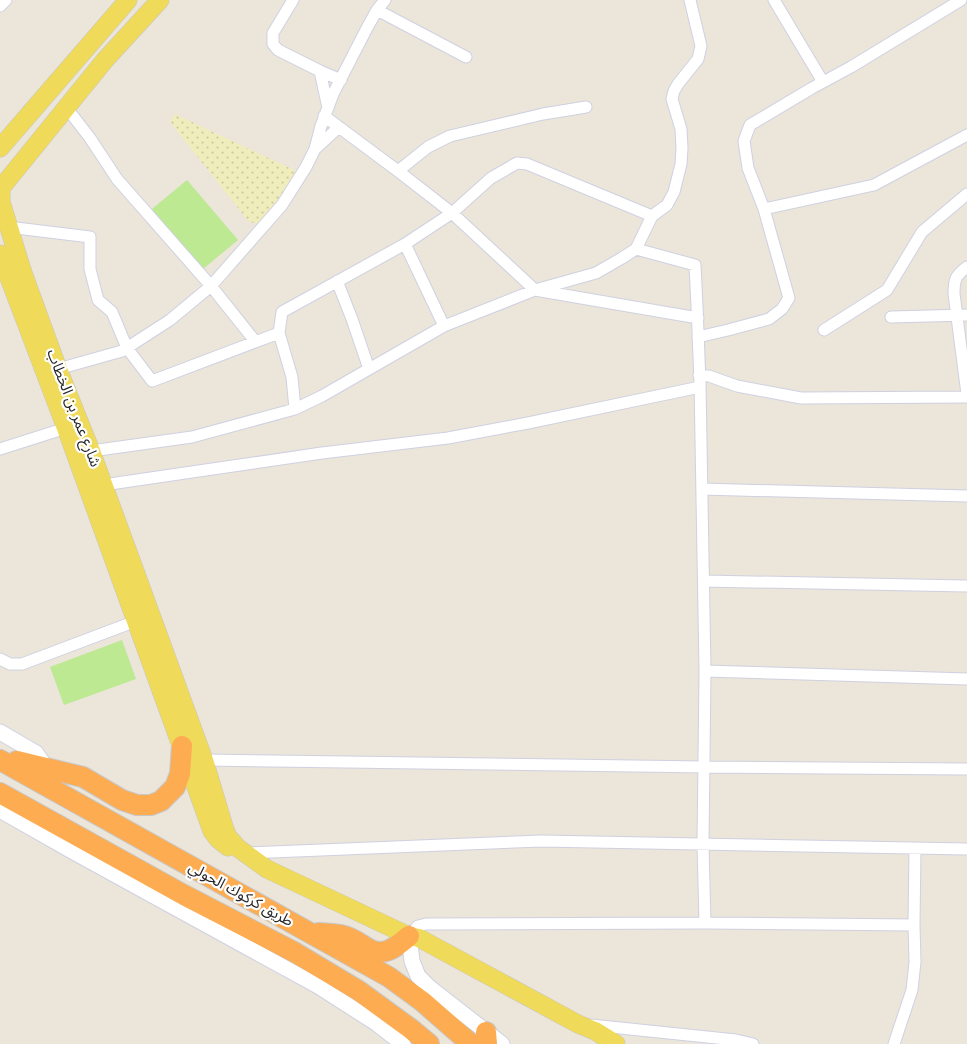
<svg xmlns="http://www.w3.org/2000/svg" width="967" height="1044" viewBox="0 0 967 1044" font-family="'Nunito Sans','Noto Sans Arabic',sans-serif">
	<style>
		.sand { fill: url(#sand-dots) }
		.pitch { fill: #bce991 }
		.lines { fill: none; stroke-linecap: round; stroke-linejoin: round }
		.street-casing { stroke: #cfd1e1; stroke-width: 13 }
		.secondary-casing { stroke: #cfd1e1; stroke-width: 17 }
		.primary-casing { stroke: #c7c7c7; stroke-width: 19 }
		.highway-casing { stroke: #c7c7c7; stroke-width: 22 }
		.street { stroke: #fff; stroke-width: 11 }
		.secondary { stroke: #fff; stroke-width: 15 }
		.primary { stroke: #efda5a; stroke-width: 18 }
		.highway { stroke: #fdac52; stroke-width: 20 }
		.labels { text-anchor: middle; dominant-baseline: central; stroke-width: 4.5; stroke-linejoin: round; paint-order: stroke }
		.street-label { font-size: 15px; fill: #282828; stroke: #fff }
	</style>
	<defs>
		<pattern id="sand-dots" width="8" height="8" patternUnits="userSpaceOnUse" patternTransform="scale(1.25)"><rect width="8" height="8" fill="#f0edbc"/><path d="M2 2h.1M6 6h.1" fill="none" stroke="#cecba2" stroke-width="1.8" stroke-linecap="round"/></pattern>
	</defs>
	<rect width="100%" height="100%" fill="#ebe5da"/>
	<path class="sand" d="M175 114 296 171 279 202 260 224 249 222 170 122Z"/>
	<path class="pitch" d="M187 180 238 240 203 269 152 209Z
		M122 640 136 679 64 705 50 667Z"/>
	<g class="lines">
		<defs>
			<path id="street" d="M293 0 273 33V44L278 50 320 71 328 108
				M774 0 823 82
				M0 6 6 0
				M377 10 466 57
				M320 71 341 80
				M66 107 90 138 117 179 211 286 255 341
				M324 116 398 171 452 213 535 290 596 273 622 258 636 249 652 216 667 205 674 192 681 164 682 148 681 129 672 99 674 91 678 84 698 59 701 46 690 0
				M315 149 339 127
				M398 171 428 147 450 136 543 114 586 107
				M764 209 874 185 967 135
				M8 227 90 237V269L98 300 112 312 127 348 152 381 279 333
				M405 244 444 326
				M636 249 695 265 697 306 700 383 705 671 703 845 705 923
				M967 267C955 276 954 280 954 294L967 394
				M337 281 352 319 369 369
				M891 317 967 315
				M824 330 887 290 922 232 967 194
				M698 337 728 330 769 319 782 309 789 298 764 209 748 168 744 141 750 125 812 88 851 67 961 0
				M58 369 122 351 170 320 211 286 282 205 306 167 315 149 321 126 333 94 367 28 377 10 385 0
				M699 375 709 376 737 386 801 398 967 397
				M295 409 292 377 279 333 282 312 405 244 452 213 491 178 517 163 527 164 652 216
				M0 449 66 428
				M91 451 192 437 295 409 322 396 444 326 535 290 698 318
				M103 485 322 453 448 438 528 423 700 387
				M702 489 967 496
				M704 581 967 586
				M0 659 10 664H22L136 621
				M705 671 967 679
				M204 760 705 767 967 769
				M245 853 541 841 967 849
				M409 936 418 926 426 924 705 923 914 925
				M591 1025 736 1040 753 1044
				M894 1044 912 990 915 962 914 925 915 849"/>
			<path id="secondary" d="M0 732 36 753 47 769
				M0 810 72 851 318 986 376 1023 403 1044
				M409 936 412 961 418 976 430 988 502 1044"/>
			<path id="primary" d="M160 0 105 60 1 188V202L23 273 58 369 91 451 189 719 204 760 225 830 228 837 238 848 267 869 409 936 419 938 578 1024 595 1031 616 1044
				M0 148 128 0
				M0 254 66 428 212 831 218 839 228 847"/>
			<path id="highway" d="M0 760 389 977 423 1002 471 1044
				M17 761 83 777 122 800 137 805H151L161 801 175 787 180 774 182 746
				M0 793 184 895 294 952 359 991 411 1029 429 1044
				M319 933C329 934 340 933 350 938 357 941 363 946 371 950 386 957 398 945 409 936
				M486 1032 487 1044"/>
		</defs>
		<use href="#street" class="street-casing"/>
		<use href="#secondary" class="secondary-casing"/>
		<use href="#primary" class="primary-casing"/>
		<use href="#highway" class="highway-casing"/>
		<use href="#street" class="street"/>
		<use href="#secondary" class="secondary"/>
		<use href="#primary" class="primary"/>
		<use href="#highway" class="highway"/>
	</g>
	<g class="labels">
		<g class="street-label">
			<text transform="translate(74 408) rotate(69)">شارع عمر بن الخطاب</text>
			<text transform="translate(241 894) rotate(29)">طريق كركوك الحولي</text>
		</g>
	</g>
</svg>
